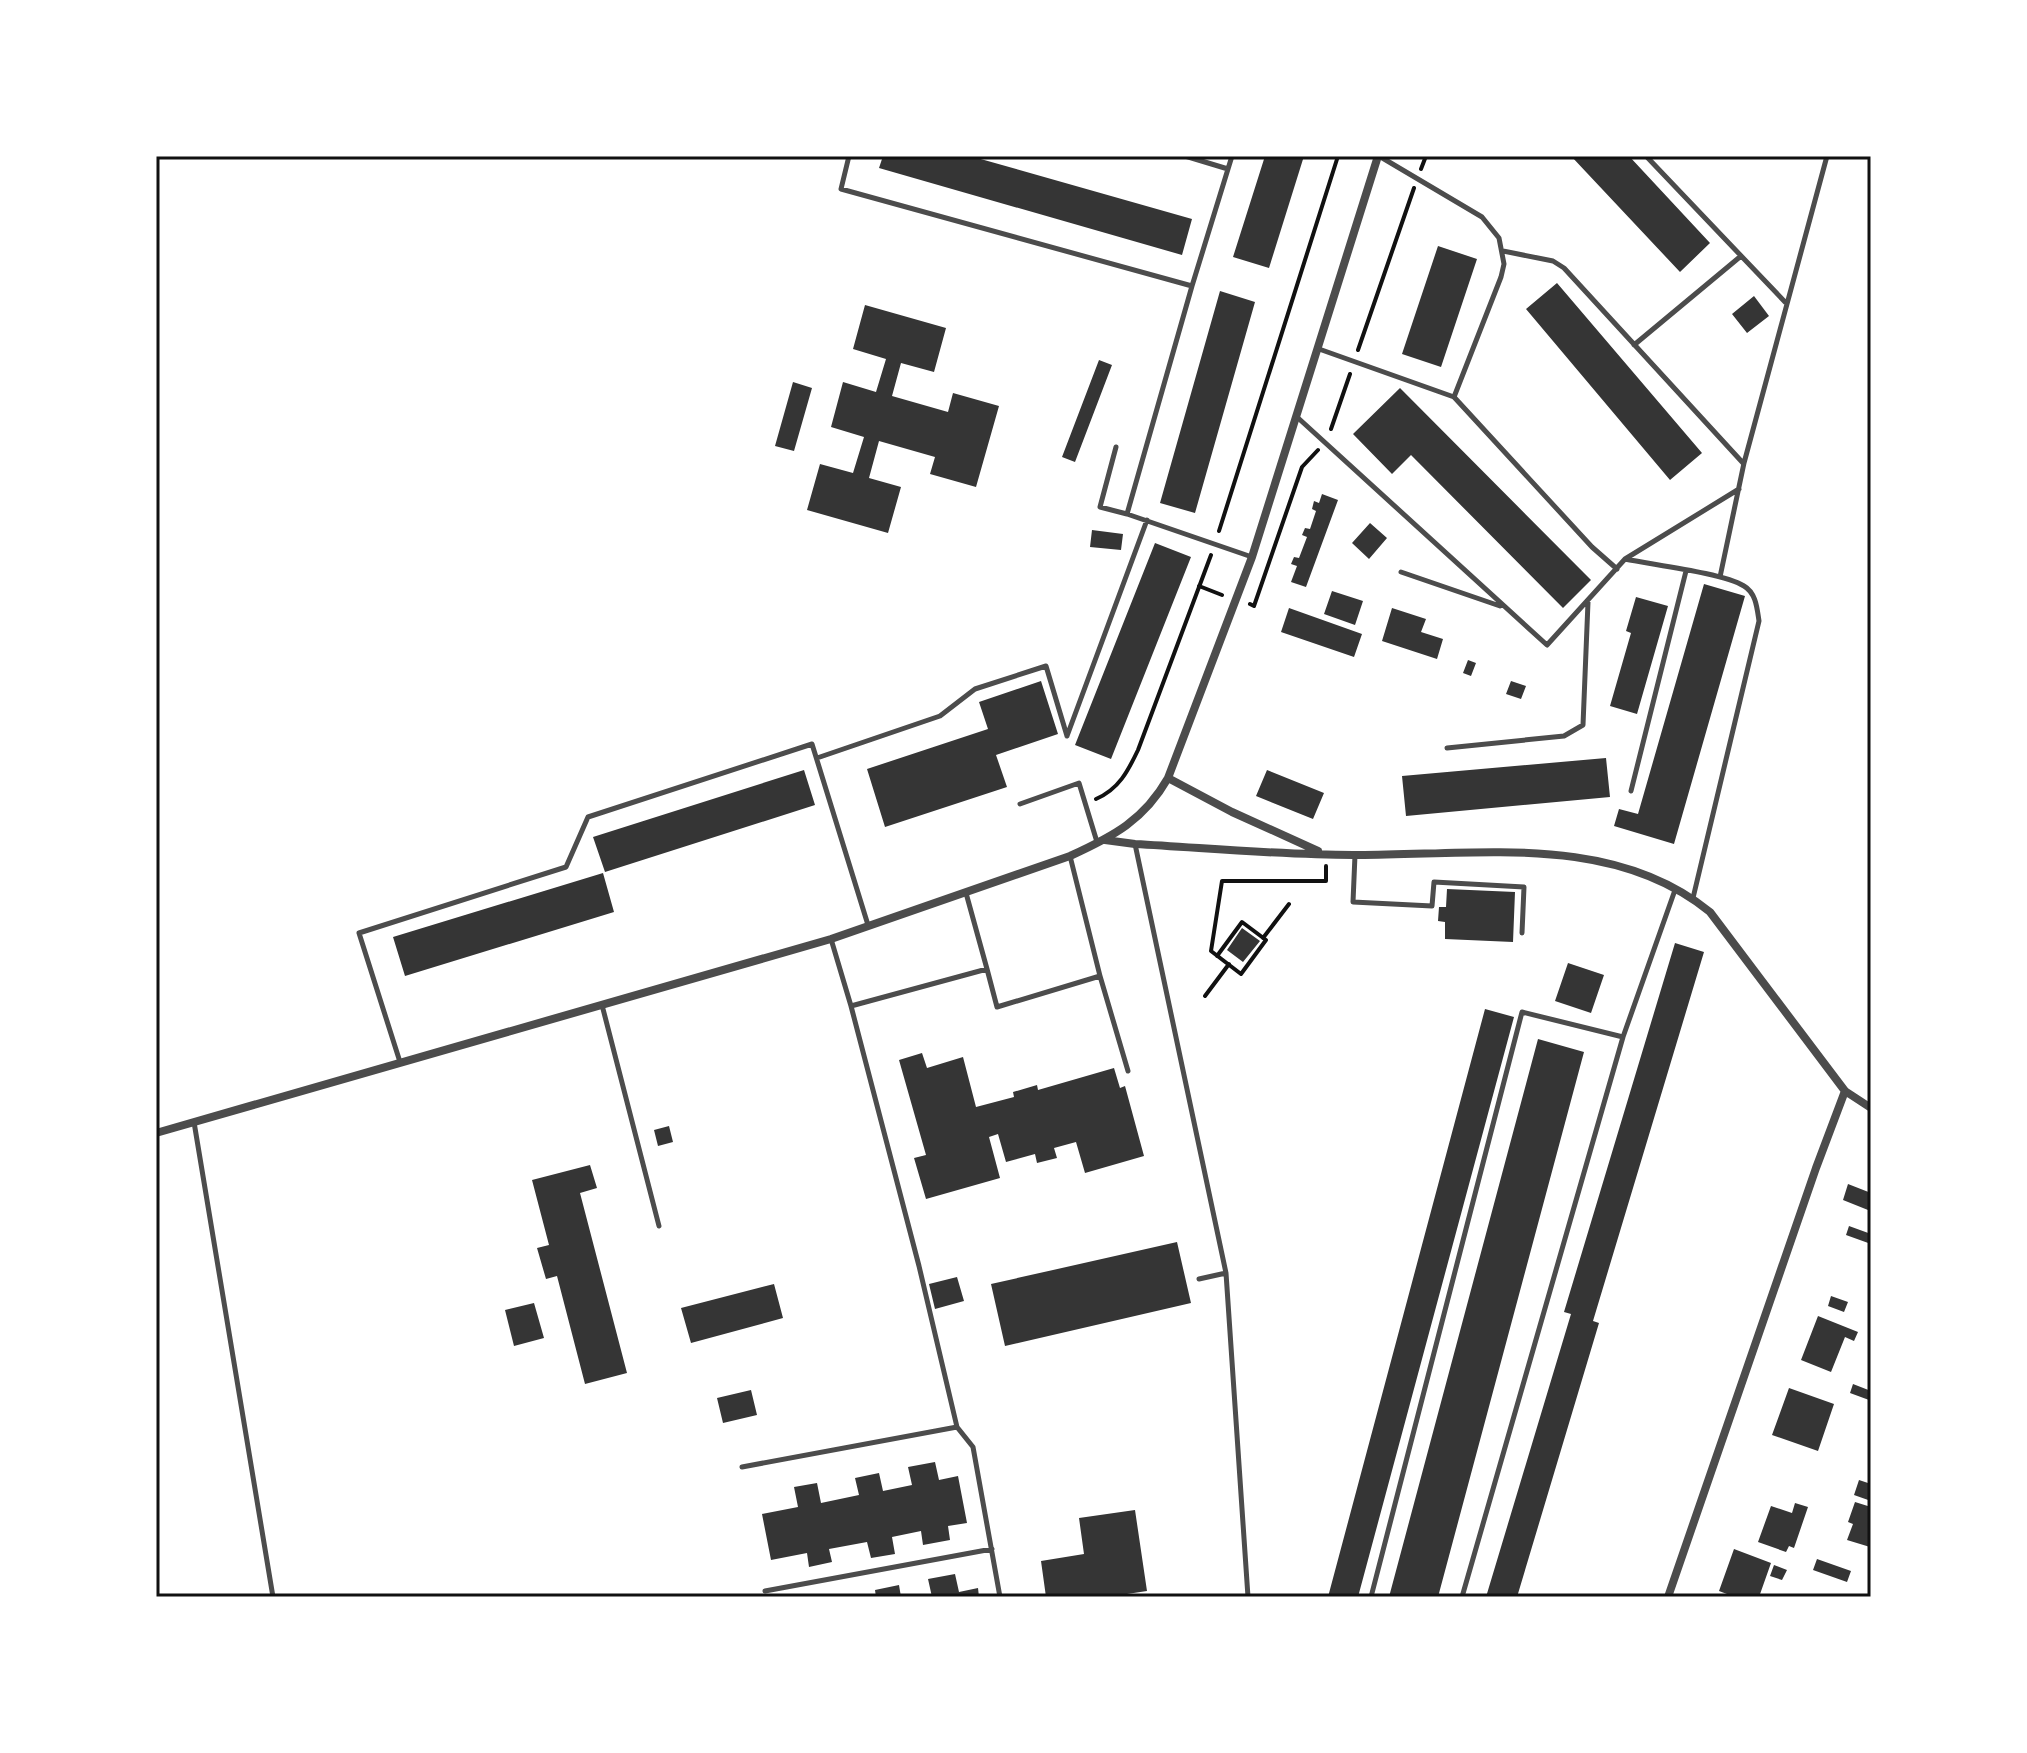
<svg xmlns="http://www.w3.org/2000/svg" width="2027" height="1753" viewBox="0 0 2027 1753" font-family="'DejaVu Sans',sans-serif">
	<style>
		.building { fill: #353535 }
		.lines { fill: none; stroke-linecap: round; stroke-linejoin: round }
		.path { stroke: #111; stroke-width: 4 }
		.service { stroke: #4c4c4c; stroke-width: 5 }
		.minor { stroke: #4c4c4c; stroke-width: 8 }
		.neatline { fill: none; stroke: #111; stroke-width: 3 }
	</style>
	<rect width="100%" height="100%" fill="#fff"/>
	<path class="building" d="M883 156H970L1192 219 1182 255 879 168Z
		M1265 156H1304L1269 268 1233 257Z
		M1571 156H1629L1710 243 1680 272Z
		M1438 246 1477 259 1441 367 1402 354Z
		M1557 283 1702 453 1670 480 1526 309Z
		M1220 291 1255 302 1195 513 1160 503Z
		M1754 296 1769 316 1747 333 1732 314Z
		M865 305 946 328 934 372 901 363 892 396 948 412 953 393 999 406 976 487 930 474 935 457 879 441 869 478 901 487 888 533 807 510 820 464 853 473 864 437 831 427 843 382 876 392 886 359 853 349Z
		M1099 360 1112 365 1075 462 1062 457Z
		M793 382 812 388 794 451 775 446Z
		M1400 388 1591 580 1563 608 1411 455 1392 474 1353 434Z
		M1322 494 1338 500 1306 587 1291 582 1297 566 1291 564 1294 557 1299 558 1307 537 1302 535 1305 528 1310 529 1316 511 1312 509 1314 501 1319 503Z
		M1370 523 1387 538 1369 559 1352 543Z
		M1092 530 1123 534 1121 550 1090 547Z
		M1155 543 1191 557 1111 759 1075 745Z
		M1704 584 1745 596 1674 844 1614 826 1619 809 1638 814Z
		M1332 591 1363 601 1355 625 1324 614Z
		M1636 597 1668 606 1637 714 1610 706 1631 633 1626 631Z
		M1289 608 1362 634 1354 657 1281 632Z
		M1392 608 1426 619 1421 632 1443 639 1437 659 1382 641Z
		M1468 660 1476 663 1471 676 1463 673Z
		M1041 681 1058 734 996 755 1007 787 885 827 867 769 988 729 979 702Z
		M1511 681 1526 686 1521 699 1506 694Z
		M1606 758 1610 797 1406 816 1402 776Z
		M804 770 815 805 605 872 593 837Z
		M1267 770 1324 793 1313 819 1256 796Z
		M603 873 614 912 405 976 393 937Z
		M1447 889 1515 892 1513 942 1445 939V922L1438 921 1439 907H1446Z
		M1242 928 1260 941 1243 962 1227 950Z
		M1675 943 1704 952 1593 1321 1599 1323 1517 1597H1486L1571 1314 1564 1312Z
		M1568 963 1604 975 1591 1013 1555 1001Z
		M1485 1009 1514 1017 1358 1597H1328Z
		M1538 1039 1584 1052 1438 1597H1389Z
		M922 1053 927 1068 963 1057 976 1107 1014 1097 1013 1092 1037 1085 1038 1090 1114 1068 1120 1088 1125 1086 1144 1156 1085 1173 1076 1142 1054 1148 1057 1158 1037 1163 1035 1154 1006 1162 998 1134 989 1137 1000 1178 926 1199 914 1158 926 1155 899 1060Z
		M669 1126 673 1142 658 1146 654 1130Z
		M590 1165 597 1188 580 1193 627 1373 585 1384 557 1276 546 1279 537 1248 549 1245 532 1180Z
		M1848 1184 1871 1193 1868 1210 1843 1200Z
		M1849 1226 1871 1234V1244L1846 1235Z
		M1177 1242 1191 1303 1005 1346 991 1284Z
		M957 1277 964 1301 935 1309 929 1284Z
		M774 1284 783 1318 691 1343 681 1308Z
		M1831 1296 1848 1302 1844 1312 1828 1306Z
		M534 1303 544 1338 514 1346 505 1310Z
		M1818 1316 1858 1332 1854 1341 1845 1337 1831 1372 1801 1360Z
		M1853 1384 1871 1391 1869 1400 1850 1393Z
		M1789 1388 1834 1404 1818 1451 1772 1435Z
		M751 1390 757 1415 723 1423 717 1398Z
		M935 1462 939 1480 958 1476 967 1523 948 1526 950 1540 923 1545 921 1531 892 1537 895 1554 871 1558 867 1542 829 1549 832 1562 809 1567 807 1553 771 1560 762 1514 798 1507 794 1487 817 1483 821 1503 859 1495 855 1478 879 1473 883 1491 912 1485 908 1467Z
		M1859 1480 1871 1484V1501L1854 1495Z
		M1855 1502 1871 1507 1870 1547 1847 1540 1853 1524 1848 1522Z
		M1795 1503 1808 1507 1794 1548 1789 1546 1786 1552 1758 1542 1771 1506 1792 1513Z
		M1135 1510 1147 1591 1127 1594 1128 1597H1046L1041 1561 1084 1554 1079 1518Z
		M1734 1549 1771 1563 1759 1597H1735L1719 1591Z
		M1817 1559 1851 1571 1847 1582 1813 1570Z
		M1774 1565 1787 1570 1782 1580 1770 1576Z
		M955 1574 959 1592 978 1588 979 1597H932L928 1579Z
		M899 1585 901 1597H876L875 1590Z"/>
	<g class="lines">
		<path class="path" d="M1421 169 1426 156
			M1358 350 1414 188
			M1331 429 1350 374
			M1219 531 1338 156
			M1199 586 1222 595
			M1250 604 1254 606 1302 467 1318 450
			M1096 799C1119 789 1128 771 1138 750L1211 555
			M1263 938 1289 904
			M1217 956 1242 922 1266 940 1241 974 1211 951 1222 881H1326V866
			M1205 996 1229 964"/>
		<path class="service" d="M849 156 841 189 1192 286 1127 514 1252 557
			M1185 156 1228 169 1232 156
			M1379 156 1482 217 1499 238 1504 264 1501 277 1454 397
			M1646 156 1785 302
			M1503 251 1553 261 1564 268 1743 463
			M1192 286 1228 169
			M1634 345 1741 256
			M1319 349 1454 397 1592 547 1617 569
			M1297 417 1547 645 1625 559 1739 489
			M1116 447 1100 507 1127 514
			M1625 559C1654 565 1723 573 1744 586 1756 593 1757 608 1759 621L1693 898
			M1401 572 1500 606
			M1720 577 1744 463 1827 156
			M1067 736 1147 520
			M1447 748 1564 736 1583 725 1588 602
			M817 758 940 716 975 689 1046 666 1067 736
			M1631 791 1686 571
			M1020 804 1079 783 1097 842
			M1135 844 1226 1273 1199 1279
			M1355 855 1353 902 1432 906 1434 882 1524 887 1522 933
			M966 893 987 969
			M831 939 851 1006 987 969 997 1007 1100 976 1070 856
			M1100 976 1128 1071
			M602 1005 659 1226
			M851 1006 919 1266 957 1427 973 1447 1000 1597
			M400 1062 359 933 566 867 588 817 812 744 868 925
			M194 1122 273 1597
			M1226 1273 1248 1597
			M742 1467 957 1427
			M765 1591 992 1549
			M1371 1597 1522 1012 1623 1037
			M1462 1597 1623 1037 1675 890"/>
		<path class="minor" d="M1168 778 1232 812 1318 851
			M1105 840 1135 844C1207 848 1280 855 1353 855 1472 856 1611 831 1710 912L1845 1091 1871 1108
			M156 1133 831 939 1070 856C1114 836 1144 820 1168 778L1252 557 1378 156
			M1668 1597 1816 1168 1845 1091"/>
	</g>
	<rect width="2027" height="1753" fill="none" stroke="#ffffff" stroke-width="316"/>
	<rect x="158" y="158" width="1711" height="1437" class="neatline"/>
</svg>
